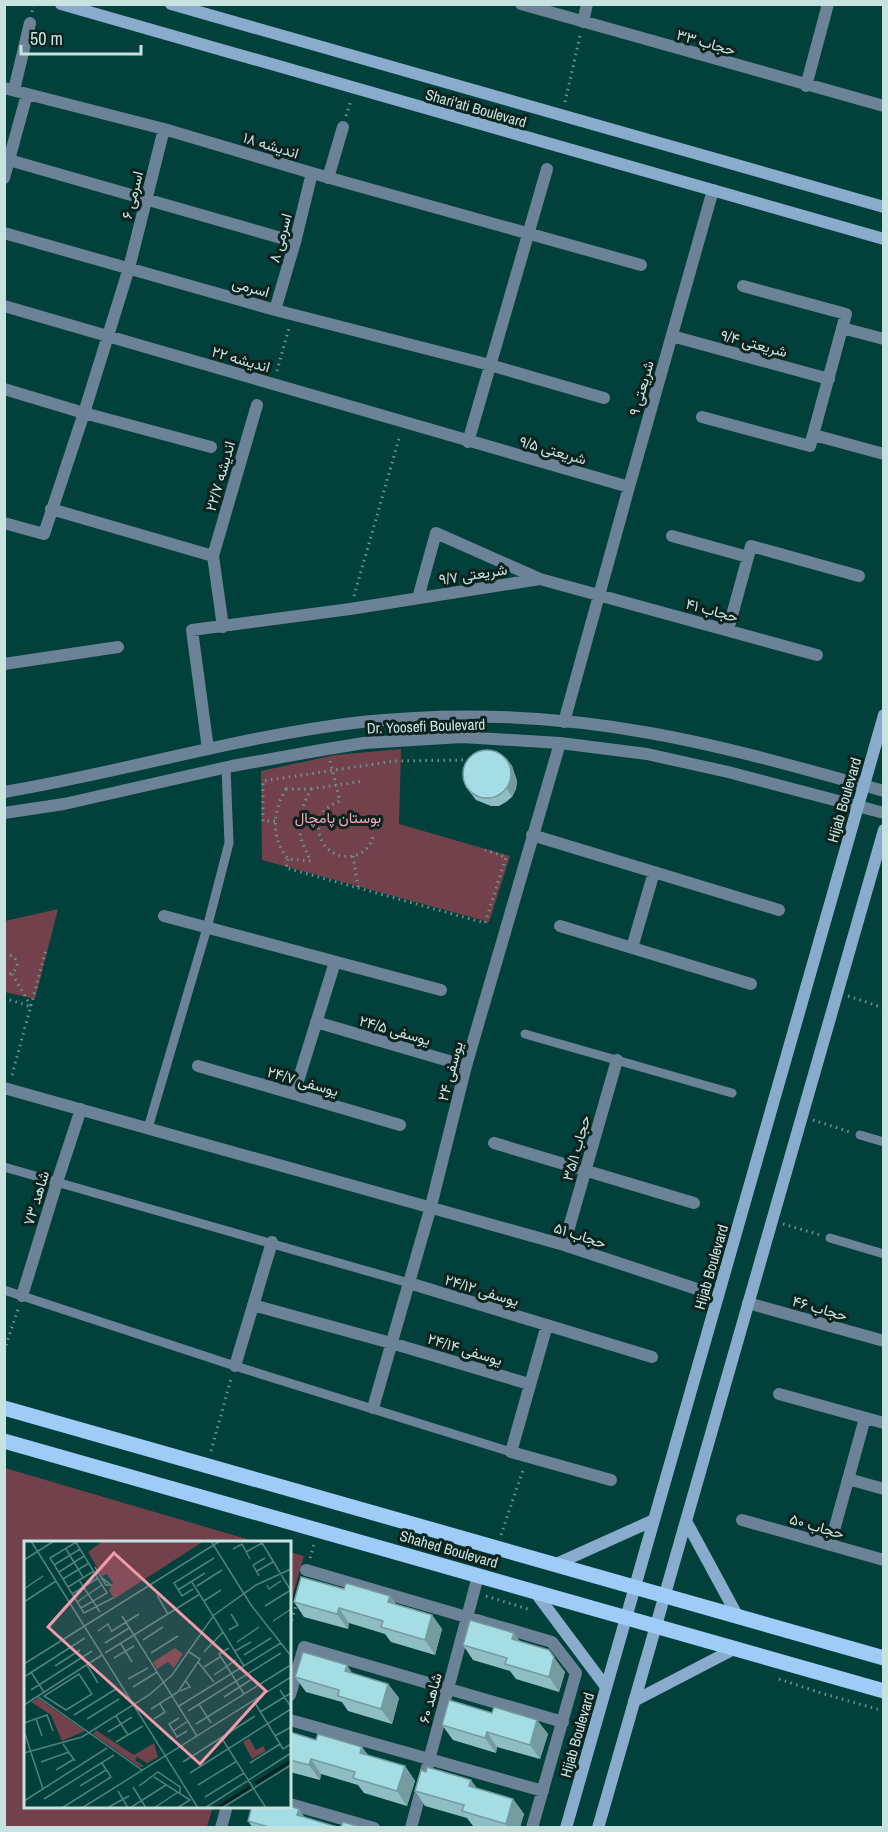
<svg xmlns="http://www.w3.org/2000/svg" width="888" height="1832" viewBox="0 0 888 1832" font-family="'Archivo Narrow',Vazirmatn,sans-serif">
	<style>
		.green { fill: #73414c }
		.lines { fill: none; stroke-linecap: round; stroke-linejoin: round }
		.path { stroke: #699591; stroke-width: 3; stroke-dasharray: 1.5 4.5; stroke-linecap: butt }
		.service { stroke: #6c8297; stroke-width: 9 }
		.minor { stroke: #6c8297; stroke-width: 12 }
		.tertiary { stroke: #6c8297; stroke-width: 12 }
		.secondary { stroke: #89accd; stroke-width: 12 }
		.primary { stroke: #9eccf7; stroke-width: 15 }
		.wall { fill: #8ebec4 }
		.shaded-wall { fill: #749ba0 }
		.building { fill: #a5dde4; stroke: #749ba0; stroke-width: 1.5 }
		.labels { text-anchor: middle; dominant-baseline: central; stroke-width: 6; stroke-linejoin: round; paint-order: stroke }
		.street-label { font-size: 15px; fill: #c8e3df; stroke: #0c2320 }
		.park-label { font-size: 15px; fill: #f7a7b6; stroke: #0c2320 }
		.inset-river { fill: none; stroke: #02201d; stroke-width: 3 }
		.inset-road { fill: none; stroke: #51817d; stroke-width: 1.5 }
		.view { fill: #f39aac; fill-opacity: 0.15; stroke: #f39aac; stroke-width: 3 }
		.inset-edge { fill: none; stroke: #c8e3df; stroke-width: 3 }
	</style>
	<rect width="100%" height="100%" fill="#02403c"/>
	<path class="green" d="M401 749 399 824 510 856 489 922 262 860 261 771 335 755Z
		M58 909 35 999 5 992V921Z
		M5 1468 257 1542H26V1806L213 1807 207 1827H5Z
		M290 1552 304 1556 290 1605Z"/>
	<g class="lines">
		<path class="path" d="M32 12 34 4
			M565 102 580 36
			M346 116 351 100
			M277 371 289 328
			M354 596 400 435
			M330 761 340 801C328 806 321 811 319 824 315 859 365 870 373 836
			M286 789H311C296 818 295 832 311 861L288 859C271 838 272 812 286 789Z
			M311 789 364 781
			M275 821H263V781L394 761 468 760
			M353 856 358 887
			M288 859 286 868 485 923 506 857 485 850
			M4 954C22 955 21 974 4 975
			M12 974 31 1006
			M848 996 884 1008
			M4 998 29 1006
			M12 1075 46 950
			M813 1120 850 1132
			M783 1224 820 1235
			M4 1351 18 1309
			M211 1451 231 1379
			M501 1535 523 1470
			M310 1558 314 1544
			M486 1596 531 1610
			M290 1626 297 1602
			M779 1679 824 1694 884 1711"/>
		<path class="service" d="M525 1034 732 1093
			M148 1128 207 928 229 843 226 767
			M860 1135 884 1142
			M4 1167 409 1283
			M830 1238 884 1254
			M4 1290 235 1366 511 1452"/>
		<path class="minor" d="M521 4 884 106
			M583 22 587 4
			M806 86 828 4
			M4 88 164 129 312 173 641 265
			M14 90 30 23
			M9 160 295 242
			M4 178 27 94
			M328 178 343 127
			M4 233 275 310 490 365 604 398
			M4 306 629 487
			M275 310 295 242 312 173
			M842 328 884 339
			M672 336 829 379
			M4 389 84 413 211 447
			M702 417 810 446 846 314 743 286
			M814 435 884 454
			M468 442 547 169
			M51 509 213 556
			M4 523 44 534 84 413 129 268 164 129
			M672 536 748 557
			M418 598 436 533 540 579
			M223 627 213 556 257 405
			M728 630 751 546 859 576
			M4 664 118 647
			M564 722 629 487 713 190
			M208 749 192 630 350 609 540 579 817 655
			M532 835 779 910
			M164 916 441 990
			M560 926 751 984
			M632 948 654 872
			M316 1022 466 1066
			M198 1066 400 1125
			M4 1088 564 1245 718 1296
			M294 1094 335 962
			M494 1143 694 1203
			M564 1245 617 1060
			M409 1283 652 1357
			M22 1296 57 1182 81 1109
			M748 1303 884 1341
			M253 1305 391 1343 529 1384
			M547 1325 511 1452 611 1480
			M235 1366 272 1242
			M779 1394 884 1423
			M373 1408 431 1206 466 1066 560 743
			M848 1479 884 1489
			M742 1520 884 1560
			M830 1545 865 1418
			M306 1570 552 1642 576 1673 532 1828
			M290 1695 304 1647 563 1722
			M290 1720 543 1791
			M290 1804 374 1828
			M221 1828 227 1806
			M411 1828 478 1576"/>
		<path class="tertiary" d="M4 792C124 772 240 736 361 722 456 712 556 716 650 733 729 747 807 770 884 791
			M4 813 64 804 232 766 327 749 364 743 462 737 560 743 647 754 728 772 884 813"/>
		<path class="secondary" d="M61 4 884 239
			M171 4 884 207
			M686 1521 738 1617
			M554 1565 654 1520
			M535 1592 606 1687
			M634 1701 734 1649
			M566 1828 884 715
			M598 1828 884 830"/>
		<path class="primary" d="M4 1408 884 1658
			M4 1441 884 1691"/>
	</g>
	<path class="wall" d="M506 758 512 766 517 781 516 789 512 797 506 802 499 806H491L476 800 465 786Z
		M344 1589 390 1596 396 1604 432 1615 442 1629 435 1655 391 1642 385 1634 349 1623 348 1629 304 1617 294 1602Z
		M520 1641 565 1672 559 1692 516 1679 510 1671 473 1660 463 1645Z
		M353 1673 388 1684 399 1698 392 1724 348 1711 342 1702 306 1692 295 1677Z
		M492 1713 537 1720 548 1734 540 1759 497 1747 496 1753 453 1740 442 1725Z
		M290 1732 316 1740 362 1747 368 1755 405 1766 415 1781 407 1806 364 1793 358 1785 321 1774 320 1780 290 1772Z
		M477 1788 513 1799 524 1814 520 1827H477L473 1826 467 1818 425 1806 415 1791Z
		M299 1809 305 1818 337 1827H252L248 1821Z"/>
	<path class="shaded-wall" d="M506 758 512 766 517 781 516 789 512 797 507 789Z
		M390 1596 400 1611 388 1602Z
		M339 1608 349 1623 348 1629 337 1614Z
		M432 1615 442 1629 435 1655 425 1640Z
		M514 1633 525 1648 512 1639Z
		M554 1657 565 1672 559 1692 549 1677Z
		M347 1665 357 1680 345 1671Z
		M388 1684 399 1698 392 1724 381 1709Z
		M537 1720 548 1734 540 1759 530 1745Z
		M487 1732 497 1747 496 1753 485 1738Z
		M362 1747 372 1762 360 1753Z
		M311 1759 321 1774 320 1780 309 1765Z
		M405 1766 415 1781 407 1806 397 1791Z
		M471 1780 482 1795 469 1786Z
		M513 1799 524 1814 520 1827H508L506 1824Z
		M299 1809 309 1824 297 1815Z"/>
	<path class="building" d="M463 774a24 24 0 1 1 48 0a24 24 0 1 1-48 0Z
		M301 1577 344 1589 346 1583 390 1596 388 1602 432 1615 425 1640 381 1627 383 1621 339 1608 337 1614 294 1602Z
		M470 1620 514 1633 512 1639 549 1650 554 1657 549 1677 505 1664 507 1658 463 1645Z
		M303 1652 347 1665 345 1671 388 1684 381 1709 338 1696 339 1690 295 1677Z
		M449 1700 492 1713 494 1707 537 1720 530 1745 487 1732 485 1738 442 1725Z
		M290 1732 316 1740 318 1734 362 1747 360 1753 405 1766 397 1791 353 1778 355 1772 311 1759 309 1765 290 1760Z
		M427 1767 471 1780 469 1786 513 1799 506 1824 462 1811 464 1805 415 1791 421 1770 426 1772Z
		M252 1806H290L299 1809 297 1815 337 1827H269L248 1821Z
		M343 1822 360 1827H341Z"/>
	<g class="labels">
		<g class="street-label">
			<text transform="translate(706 42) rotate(16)">حجاب ۳۳</text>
			<text transform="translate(476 108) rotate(16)">Shari'ati Boulevard</text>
			<text transform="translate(271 145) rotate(17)">اندیشه ۱۸</text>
			<text transform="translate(132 195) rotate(-76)">اسرمی ۶</text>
			<text transform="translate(280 238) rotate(-75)">اسرمی ۸</text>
			<text transform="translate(251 287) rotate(16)">اسرمی</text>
			<text transform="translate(754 343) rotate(15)">شریعتی ۹/۴</text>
			<text transform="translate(241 359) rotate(16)">اندیشه ۲۲</text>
			<text transform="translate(641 388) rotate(-74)">شریعتی ۹</text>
			<text transform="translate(553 450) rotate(16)">شریعتی ۹/۵</text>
			<text transform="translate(220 476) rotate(-74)">اندیشه ۲۲/۷</text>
			<text transform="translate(473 574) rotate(-9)">شریعتی ۹/۷</text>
			<text transform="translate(712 610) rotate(15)">حجاب ۴۱</text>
			<text transform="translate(426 726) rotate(-2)">Dr. Yoosefi Boulevard</text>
			<text transform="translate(844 800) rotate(-74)">Hijab Boulevard</text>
			<text transform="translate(395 1030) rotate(16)">یوسفی ۲۴/۵</text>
			<text transform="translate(450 1071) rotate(-75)">یوسفی ۲۴</text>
			<text transform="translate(303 1081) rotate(16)">یوسفی ۲۴/۷</text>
			<text transform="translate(576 1148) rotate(-74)">حجاب ۳۵/۱</text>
			<text transform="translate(36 1198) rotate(-73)">شاهد ۷۳</text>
			<text transform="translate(580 1235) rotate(18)">حجاب ۵۱</text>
			<text transform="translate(711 1267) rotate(-74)">Hijab Boulevard</text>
			<text transform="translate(482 1290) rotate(17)">یوسفی ۲۴/۱۲</text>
			<text transform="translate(820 1308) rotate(16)">حجاب ۴۶</text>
			<text transform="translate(465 1349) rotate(17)">یوسفی ۲۴/۱۴</text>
			<text transform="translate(817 1526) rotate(16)">حجاب ۵۰</text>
			<text transform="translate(449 1549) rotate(16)">Shahed Boulevard</text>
			<text transform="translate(430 1698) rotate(-75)">شاهد ۶۰</text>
			<text transform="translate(577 1735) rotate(-74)">Hijab Boulevard</text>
		</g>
		<g class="park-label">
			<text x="338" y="817">بوستان پامچال</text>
		</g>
	</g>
	<g transform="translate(24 1541)">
		<rect width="267" height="267" fill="#02403c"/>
		<path d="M79 0H180L90 58 85 49 89 42 83 33 78 35 64 11ZM151 107 159 113 150 127 144 121 133 128 129 121ZM14 157 61 190 38 200 27 174 7 161ZM72 189 110 214 130 202 134 216 123 222 113 216 111 219 120 225 116 226 69 193ZM225 197 232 209 239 205 242 210 228 218 219 201Z" fill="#73414c"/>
		<path class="inset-river" d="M232 242 267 220M193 267 226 246"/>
		<path class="inset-road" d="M7 0 174 267M51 0 83 52 57 67M54 0 26 17 60 72 89 57M187 0 227 64 267 115M237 0 267 50M42 8 59 36M209 8 218 3 226 18M222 11 238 2M0 19 30 0M30 24 56 8M71 26 82 44H87L77 36M233 30 249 21M35 31 60 15M235 35 229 24 241 17M39 38 65 22M55 39 76 71M168 41 220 125M243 44 245 48 257 40M173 45 198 29M44 46 70 30M0 48 19 35M169 48 158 55 150 42 190 17M154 49 181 32M48 53 74 37M133 54 144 73M180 60 197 49M0 61 32 40M53 61 78 44M241 65 267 49M98 75 173 195M249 80 267 68M205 89 214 84 207 73M74 90 84 83 88 91M88 90 115 73M119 99 139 86M213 101 235 86M81 102 105 87M97 103 108 121M205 107 195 113 220 153M211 110 227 101M180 111 199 91M81 112 176 53M127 112 154 95M220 114 247 97M90 117 110 105M174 121 190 141M0 123 196 0M63 124 74 142M31 125 56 109M180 126 196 116M7 131 20 151M55 133 68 153 42 169 20 155ZM190 134 212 119M0 136 61 97M104 138 124 127M109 146 133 131M7 149 68 110M256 149 267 166M156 150 166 146 161 139M13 155 118 229M200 156 228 138M231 162 259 208 267 203M175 163 187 182M0 164 78 114M155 165 257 102M127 168 154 151 176 118 165 111M164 170 257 112M236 171 267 152M50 174 92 148M92 175 104 194M155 177 145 183 153 196 163 190M12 178 18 195M63 178 95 158M130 178 141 171 136 163M0 182 23 174 29 190M172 183 265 125M0 190 19 248M149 190 164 180M84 191 108 176M251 195 267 186M197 196 242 267M92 201 119 185M39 203 51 220M0 212 58 196 125 154 148 134 190 74 232 44 267 28M17 221 45 211M159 221 231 175M226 222 256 203M32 229 50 218M166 232 267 168M130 236 166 259 153 267M174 244 213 220M56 245 82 229M115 245 134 231 156 246V253M109 246 122 267M94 250 104 267M181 256 220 232M20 258 90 214M0 260 83 207M38 267 87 236 78 222M58 267 267 136M83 267 105 255M106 267 142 244M130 267 154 251M181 267 267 212M198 267 267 224"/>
		<path class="view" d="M90 12 242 150 176 223 24 86Z"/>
		<rect width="267" height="267" class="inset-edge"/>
	</g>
	<rect width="888" height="1832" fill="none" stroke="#c8e3df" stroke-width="12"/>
	<path d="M21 45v9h120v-9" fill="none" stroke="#c8e3df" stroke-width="3"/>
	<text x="30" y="45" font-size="18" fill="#c8e3df" stroke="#0c2320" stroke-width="4.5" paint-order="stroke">50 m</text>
</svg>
